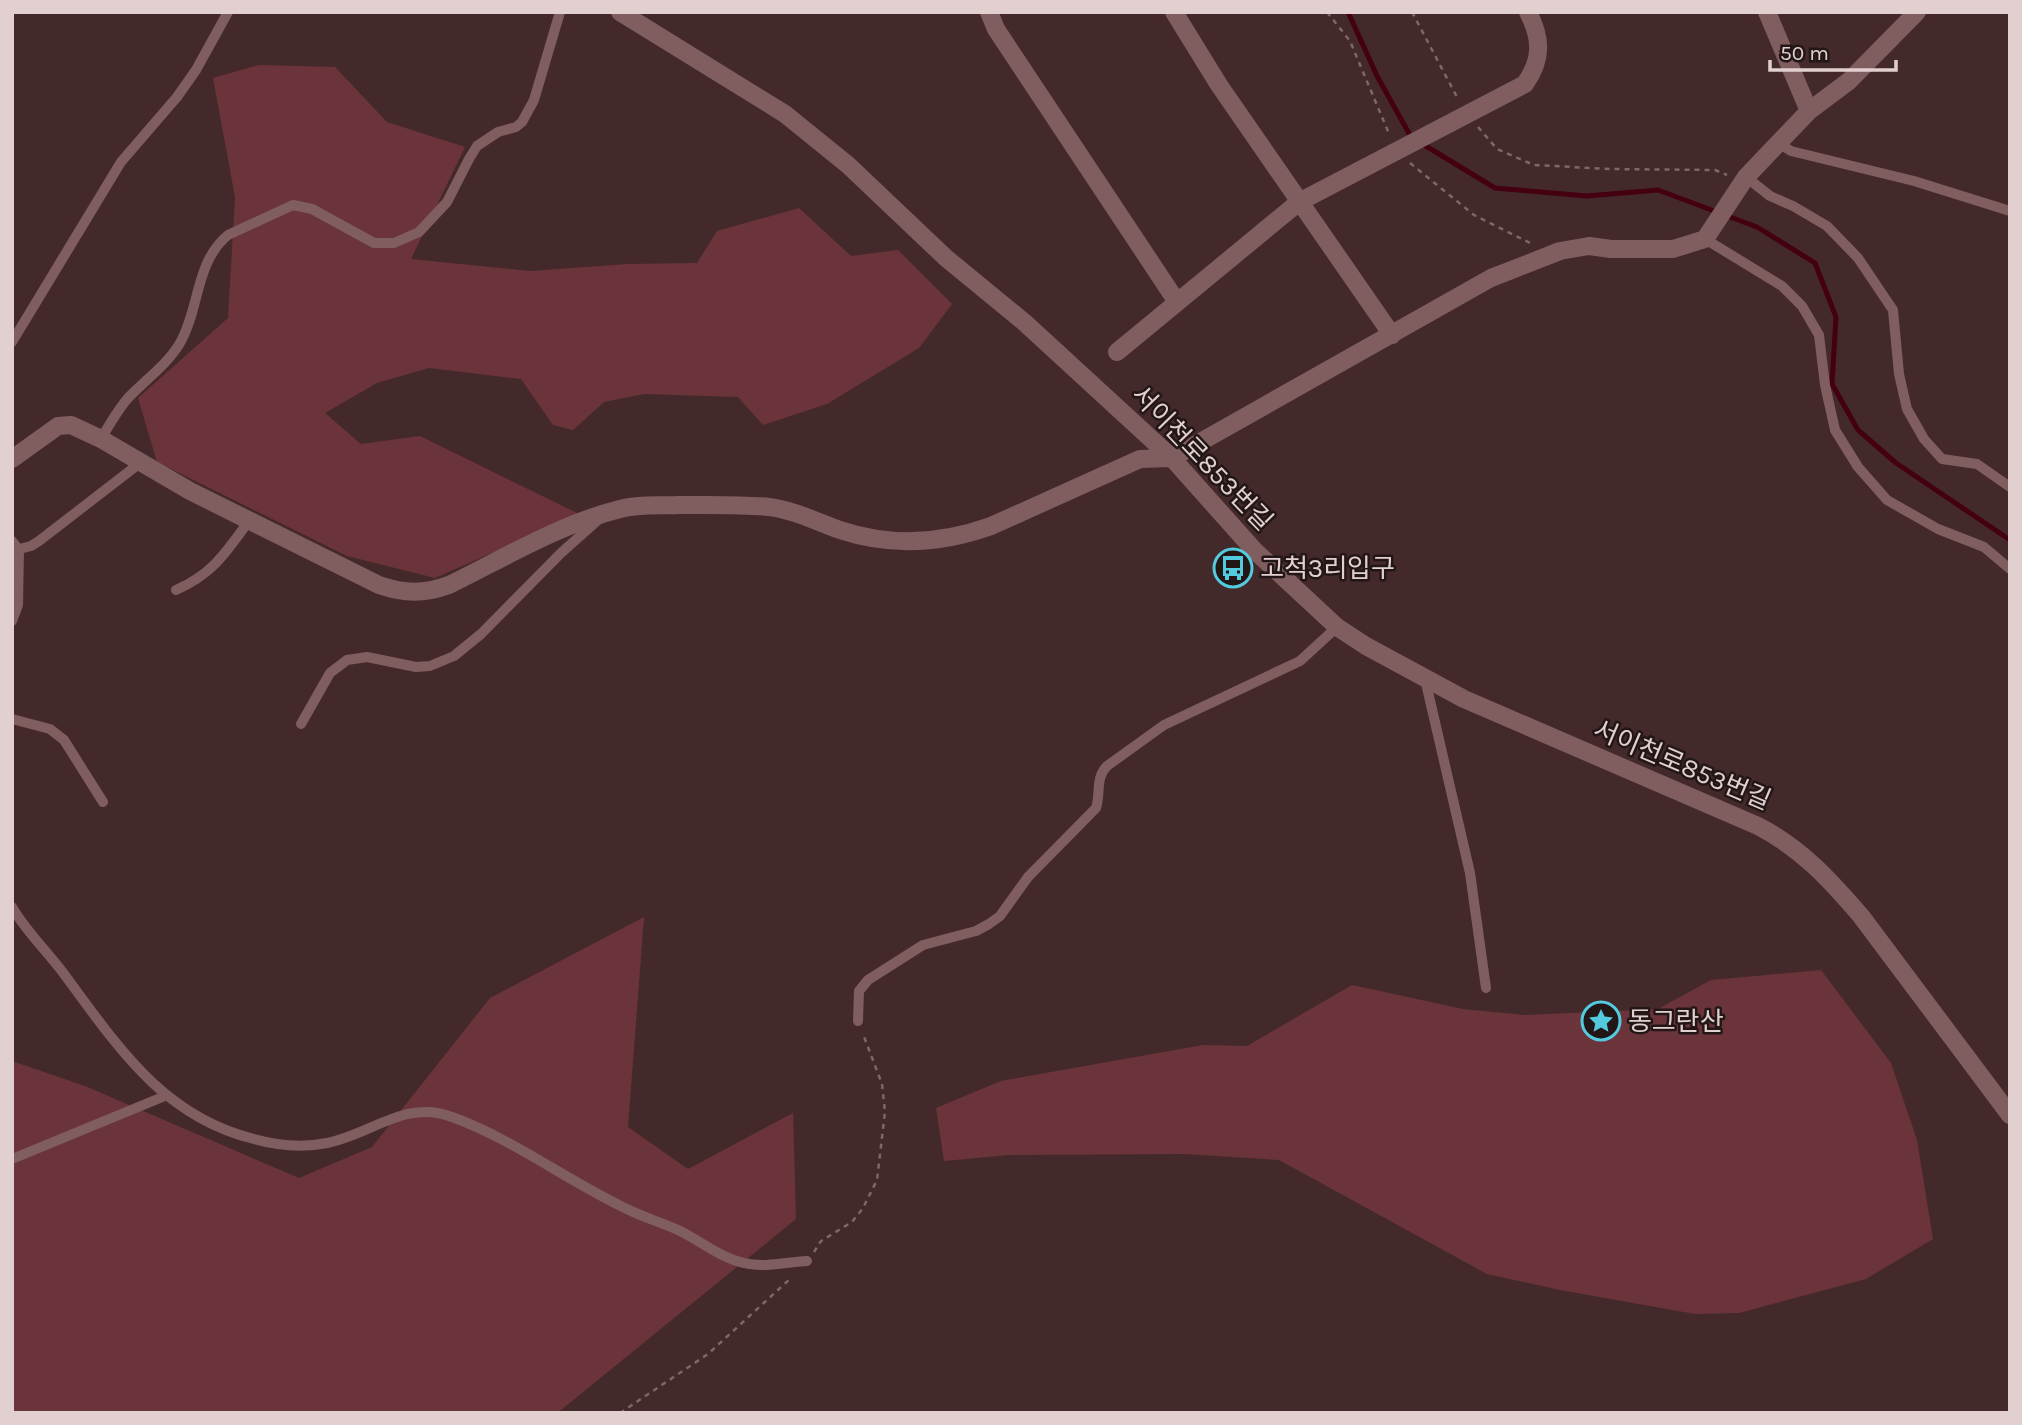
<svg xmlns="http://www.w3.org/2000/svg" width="2022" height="1425" viewBox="0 0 2022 1425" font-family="Karla,'Noto Sans KR',sans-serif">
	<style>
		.green { fill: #6b343a }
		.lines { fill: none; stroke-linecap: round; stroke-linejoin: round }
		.stream { stroke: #401; stroke-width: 5 }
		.path { stroke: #7e6768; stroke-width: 2.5; stroke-dasharray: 5 5; stroke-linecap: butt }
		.service { stroke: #805e60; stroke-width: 10 }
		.minor { stroke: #805e60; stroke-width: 18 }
		.tertiary { stroke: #805e60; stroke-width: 18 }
		.labels { text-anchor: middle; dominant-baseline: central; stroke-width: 5; stroke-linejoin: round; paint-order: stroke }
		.street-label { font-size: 26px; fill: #e2d0d0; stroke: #221617 }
		.poi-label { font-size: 26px; fill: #e2d0d0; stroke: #221617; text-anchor: start }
	</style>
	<rect width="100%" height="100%" fill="#44292b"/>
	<path class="green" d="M259 65 335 67 387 122 465 147 411 259 530 271 628 264 697 263 717 231 799 208 851 256 898 250 952 304 919 348 827 404 763 425 738 397 644 394 604 402 573 430 553 425 521 379 429 368 377 383 325 413 361 444 420 436 579 514 435 578 347 556 157 462 138 398 228 318 235 197 213 78Z
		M644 917 628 1127 688 1169 793 1113 796 1219 561 1410 557 1413H12V1061L85 1086 299 1178 372 1147 490 998Z
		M1821 970 1891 1063 1917 1140 1933 1239 1866 1279 1739 1313 1695 1314 1560 1290 1487 1274 1279 1160 1185 1154 1009 1155 944 1161 936 1108 1001 1081 1203 1045 1247 1046 1352 985 1463 1009 1525 1015 1658 1009 1711 980Z"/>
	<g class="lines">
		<path class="stream" d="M1348 12 1377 76 1411 137 1495 188 1587 196 1658 190 1757 227 1815 263 1836 317 1832 384 1858 430 1896 463 2010 540"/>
		<path class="path" d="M1327 12 1350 41 1390 136
			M1412 12 1458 99
			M1478 127 1497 149 1534 165 1610 169 1715 170 1727 175
			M1410 163 1474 215 1532 244
			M814 1252 821 1241 852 1222 863 1208 877 1180 885 1112 882 1084 863 1034
			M620 1413 708 1354 791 1278"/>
		<path class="service" d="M1778 143 1791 151 1914 181 2010 211
			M1746 177 1770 196 1793 206 1827 226 1858 258 1893 310 1899 374 1907 409 1924 439 1942 459 1977 464 2010 487
			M1705 239 1782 286 1802 306 1819 335 1825 385 1835 430 1858 467 1887 500 1938 529 1984 547 2010 569
			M12 342 121 162 177 97 196 70 228 12
			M101 439C109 425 117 411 128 398 145 380 167 365 180 343 200 308 195 262 228 235L293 205 312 209 374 243H394L419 232 447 202 469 159 477 146 498 132 516 127 522 122 534 100 560 12
			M12 541 19 550 18 605 12 621
			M12 551 31 546 39 541 140 463
			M176 590C214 573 225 553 249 521
			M1425 679 1470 873 1486 988
			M12 719 50 729 64 740 103 802
			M301 724 330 673 347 660 367 657 416 667 430 666 454 656 481 634 561 553 598 520
			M12 907C25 930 45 949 61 970 115 1042 160 1116 254 1139 279 1146 302 1148 327 1143 372 1134 405 1099 452 1117 513 1139 566 1180 625 1208 642 1217 661 1222 678 1230 701 1241 720 1258 744 1263 763 1268 788 1262 807 1261
			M858 1021 859 991 868 980 923 945 976 931 989 924 1000 916 1028 877 1096 808C1101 793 1095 778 1107 766L1164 725 1300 661 1337 627
			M12 1159 165 1096"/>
		<path class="minor" d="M620 12 785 114 848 165 946 258 1024 322 1172 458 1254 550 1337 627 1366 646 1464 699 1758 826C1801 848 1830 880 1861 916L2010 1115
			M989 12 996 29 1177 302
			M1174 12 1219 85 1392 335
			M1117 352 1299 202 1525 84C1542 60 1542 39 1528 12
			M12 459 58 426 71 425 101 439 190 491 379 585C405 594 424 594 449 585 504 558 560 524 620 509 639 504 659 506 678 505 708 505 739 504 769 507 794 510 817 522 840 530 891 547 941 544 991 526L1140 459 1172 458"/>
		<path class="tertiary" d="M1809 111 1849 81 1917 12
			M1172 458 1491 278 1560 251 1589 246 1611 249H1673L1705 239 1746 177 1809 111 1767 12"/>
	</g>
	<defs>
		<symbol id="bus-ring" viewBox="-11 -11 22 22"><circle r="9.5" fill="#221617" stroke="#54cade" stroke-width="1.5"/><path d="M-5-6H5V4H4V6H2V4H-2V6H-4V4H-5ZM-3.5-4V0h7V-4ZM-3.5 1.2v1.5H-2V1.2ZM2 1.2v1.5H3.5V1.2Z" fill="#54cade"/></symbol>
		<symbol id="sight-ring" viewBox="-11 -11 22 22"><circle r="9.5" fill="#221617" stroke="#54cade" stroke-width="1.5"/><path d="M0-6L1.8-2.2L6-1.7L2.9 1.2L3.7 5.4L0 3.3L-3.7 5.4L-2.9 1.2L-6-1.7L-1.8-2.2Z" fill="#54cade"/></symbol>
	</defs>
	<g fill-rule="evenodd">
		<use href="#bus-ring" x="1211" y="546" width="44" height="44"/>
		<use href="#sight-ring" x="1579" y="999" width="44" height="44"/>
	</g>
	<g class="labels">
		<g class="street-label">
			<text transform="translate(1202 458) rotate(46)">서이천로853번길</text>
			<text transform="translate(1682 765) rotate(23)">서이천로853번길</text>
		</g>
		<g class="poi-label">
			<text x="1260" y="568">고척3리입구</text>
			<text x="1628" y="1021">동그란산</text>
		</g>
	</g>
	<rect width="2022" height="1425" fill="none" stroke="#e2d0d0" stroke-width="28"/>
	<path d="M1770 60v10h126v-10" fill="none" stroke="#e2d0d0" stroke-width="3.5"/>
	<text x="1780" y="60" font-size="21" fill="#e2d0d0" stroke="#221617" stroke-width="5" paint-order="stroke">50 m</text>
</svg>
